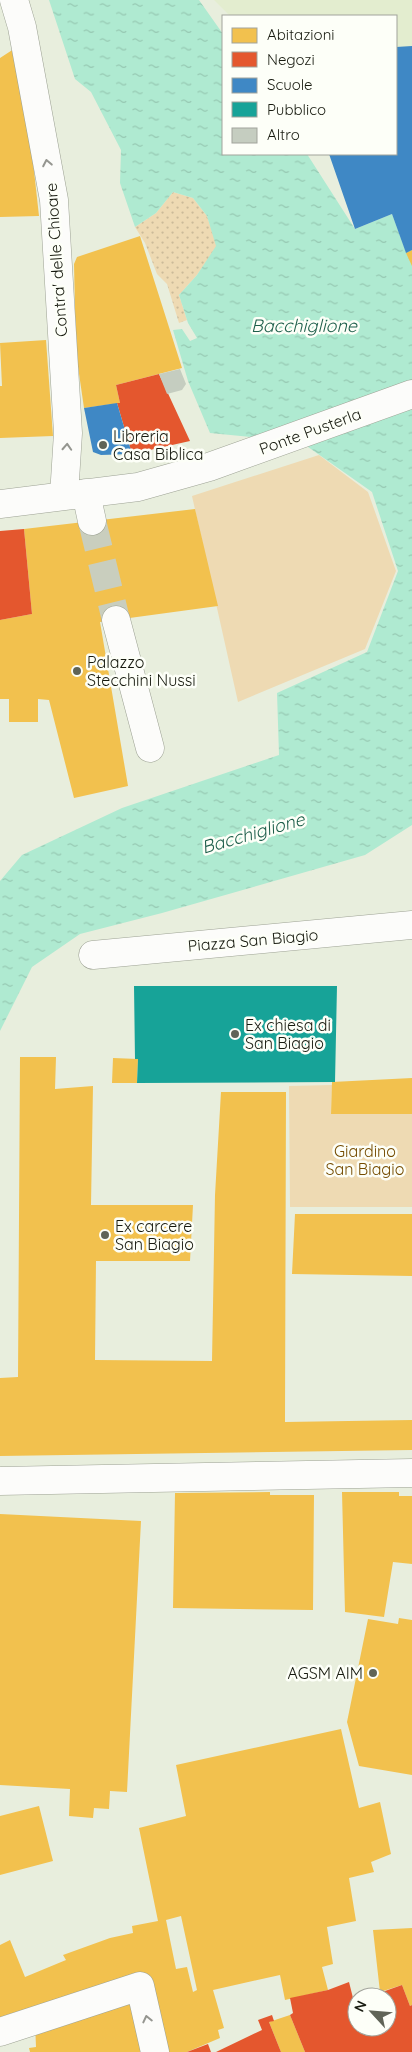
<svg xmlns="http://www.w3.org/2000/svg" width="412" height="2052" viewBox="0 0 412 2052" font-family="Quicksand,sans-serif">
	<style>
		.built { fill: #e3edcf }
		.grass { fill: url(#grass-dots) }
		.green { fill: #eedab3 }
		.water { fill: url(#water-ripples) }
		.homes { fill: #f2c14e; fill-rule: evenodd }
		.shops { fill: #e4572e }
		.schools { fill: #3f88c5 }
		.public { fill: #17a398 }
		.building { fill: #c5cdc0 }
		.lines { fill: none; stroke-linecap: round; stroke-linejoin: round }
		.minor-tunnel { stroke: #c9cebe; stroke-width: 28; stroke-dasharray: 28 14; stroke-linecap: butt }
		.minor-casing { stroke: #9da294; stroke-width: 29 }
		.minor { stroke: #fcfcfa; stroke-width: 28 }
		.oneway { stroke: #959690 }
		.poi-dot { fill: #606457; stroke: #fdfff8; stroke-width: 2 }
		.labels { text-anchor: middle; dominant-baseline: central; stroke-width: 5; stroke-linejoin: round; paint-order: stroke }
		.street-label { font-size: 16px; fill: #171a0f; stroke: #fdfff8 }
		.poi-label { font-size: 16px; fill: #171a0f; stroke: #fdfff8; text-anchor: start }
		.park-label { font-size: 16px; fill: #754c00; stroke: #fdfff8 }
		.water-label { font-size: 18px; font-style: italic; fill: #1e5f4b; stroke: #fdfff8 }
	</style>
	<defs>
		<pattern id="grass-dots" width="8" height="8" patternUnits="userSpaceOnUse" patternTransform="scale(1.25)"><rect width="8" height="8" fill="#eedab3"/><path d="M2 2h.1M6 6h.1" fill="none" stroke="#cbba99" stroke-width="1.8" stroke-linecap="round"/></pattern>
		<pattern id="water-ripples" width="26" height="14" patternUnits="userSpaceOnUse" patternTransform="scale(1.25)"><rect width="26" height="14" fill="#afead1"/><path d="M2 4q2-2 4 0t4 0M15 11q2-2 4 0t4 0" fill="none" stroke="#96c8b2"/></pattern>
	</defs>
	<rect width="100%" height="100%" fill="#e8eedd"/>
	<path class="built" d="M214 0H412V157L382 167 378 154H396V16H230Z"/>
	<path class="grass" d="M173 192 193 198 207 216 217 246 197 275 179 295 187 320 179 323 167 284 157 274 145 243 135 227 156 213Z"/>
	<path class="green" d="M319 455 368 492 396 571 365 649 238 702 192 496Z
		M332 1085 331 1114H412V1207H290L289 1086Z"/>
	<path class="water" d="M49 0H199L223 34V154H307L355 229 392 214 406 252 412 250V825L365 855 162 913 80 934 32 967 0 1031V881L22 855 122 808 279 755 277 693 367 652 398 571 372 492 301 442 210 433 188 381 173 330 182 329 190 341 197 338 188 323 179 295 197 275 216 246 207 216 193 198 173 192 156 213 135 227 120 183 121 150 91 92 75 79Z"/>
	<path class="homes" d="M20 45 39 216 0 217V58Z
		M140 236 182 368 116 385 120 403 84 408 76 353 74 264 77 257Z
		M412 250V266L406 253Z
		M46 340 53 436 0 438V386H2L0 343Z
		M195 509 218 606 100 622 128 786 74 798 49 700 38 699V722H9V699H0V620L32 614 24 529Z
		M20 1057H56L55 1089 93 1086 91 1205H193L190 1261H96L95 1360 212 1361 215 1195 221 1092H286L285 1422 412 1420V1450L0 1456V1378L18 1377Z
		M113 1058 138 1059 137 1083H112Z
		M412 1078V1114H331L332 1082Z
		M295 1214H412V1276L292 1274Z
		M270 1492V1495H314L313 1610 173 1608 175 1493Z
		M342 1492H399V1496H412V1564L393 1562 384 1617 345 1612Z
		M0 1514 141 1521 127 1792 110 1791 109 1809 94 1808 93 1818 69 1816 70 1789 0 1785Z
		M399 1618 412 1620V1775L359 1766 347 1722 368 1619 398 1624Z
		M341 1729 359 1808 380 1802 391 1854 371 1862 374 1872 349 1878 356 1921 327 1927 333 1964 322 1967 328 1990 285 2000 280 1975 213 1990 224 2028 218 2030 220 2038 187 2052H165L144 1975 0 2025V1945L10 1940 25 1977 66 1960 63 1955 110 1938 133 1933 132 1926 158 1921 139 1828 186 1816 176 1765ZM181 1916 197 1990 193 1992 187 1967 176 1969 166 1920Z
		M39 1806 53 1861 0 1875V1816Z
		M412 1928V2005L410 2006 402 1985 380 1992 373 1930Z
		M135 1999 147 2052H30L29 2048 36 2047 35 2022Z
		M290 2015 305 2052H281L269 2022Z"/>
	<path class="shops" d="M159 374 190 441 132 454 117 403H120L116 385Z
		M24 529 32 614 0 620V531Z
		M349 1982 354 2002 357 2001V2027H387V1997H368L402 1985 410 2006 412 2005V2052H305L290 2015 293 2013 290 1998 328 1990Z
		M272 2015 274 2021 269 2022 281 2052H216L262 2030 258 2020Z
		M208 2044 211 2052H187Z"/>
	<path class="schools" d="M412 46V250L406 253 392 214 355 229 329 154H396V47Z
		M117 403 132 454 101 455 93 452 84 408Z"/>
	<path class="public" d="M134 986H337L335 1082 137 1083 138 1059H135Z"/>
	<path class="building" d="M180 369 186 384 182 390 167 394 159 374Z"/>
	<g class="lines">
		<path class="minor-tunnel" d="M92 521 116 620"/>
		<defs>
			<path id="minor" d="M14 0 22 27 54 200 68 433 64 496
				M86 493 92 521
				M0 504 138 487 209 467 412 394
				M116 620 150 748
				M93 955 412 925
				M0 1481 412 1473
				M0 2032 140 1986 155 2052"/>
		</defs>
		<use href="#minor" class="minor-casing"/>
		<use href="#minor" class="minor"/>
	</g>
	<defs><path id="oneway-chevron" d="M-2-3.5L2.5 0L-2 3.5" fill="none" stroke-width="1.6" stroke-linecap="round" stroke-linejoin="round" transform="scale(1.25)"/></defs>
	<g class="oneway">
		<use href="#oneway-chevron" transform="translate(47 163) rotate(-101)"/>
		<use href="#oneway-chevron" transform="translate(67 447) rotate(-87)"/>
		<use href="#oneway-chevron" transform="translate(147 2019) rotate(-103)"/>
	</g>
	<g class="poi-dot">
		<circle cx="103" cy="445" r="5"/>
		<circle cx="77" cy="671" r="5"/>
		<circle cx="235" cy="1034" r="5"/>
		<circle cx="105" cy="1235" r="5"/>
		<circle cx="373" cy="1673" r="5"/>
	</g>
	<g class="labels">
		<g class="street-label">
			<text transform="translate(56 260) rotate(-94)">Contra' delle Chioare</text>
			<text transform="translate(310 431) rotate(-20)">Ponte Pusterla</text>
			<text transform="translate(253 940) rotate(-5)">Piazza San Biagio</text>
		</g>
		<g class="poi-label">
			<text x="113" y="436">Libreria<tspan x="113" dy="18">Casa Biblica</tspan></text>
			<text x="87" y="662">Palazzo<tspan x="87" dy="18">Stecchini Nussi</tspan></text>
			<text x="245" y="1025">Ex chiesa di<tspan x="245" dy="18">San Biagio</tspan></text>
			<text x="115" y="1226">Ex carcere<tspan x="115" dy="18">San Biagio</tspan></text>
			<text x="363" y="1673" text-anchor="end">AGSM AIM</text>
		</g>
		<g class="park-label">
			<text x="365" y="1151">Giardino<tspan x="365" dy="18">San Biagio</tspan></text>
		</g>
		<g class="water-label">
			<text x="304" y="325">Bacchiglione</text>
			<text transform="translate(253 833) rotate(-16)">Bacchiglione</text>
		</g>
	</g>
	<rect x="222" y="15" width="175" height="140" fill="#fdfff8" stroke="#a1a39b"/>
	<rect x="232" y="28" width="25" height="15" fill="#f2c14e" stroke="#a1a39b"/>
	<text x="267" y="40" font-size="15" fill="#171a0f">Abitazioni</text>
	<rect x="232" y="52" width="25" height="15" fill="#e4572e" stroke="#a1a39b"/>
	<text x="267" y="65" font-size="15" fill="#171a0f">Negozi</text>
	<rect x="232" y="78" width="25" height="15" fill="#3f88c5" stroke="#a1a39b"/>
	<text x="267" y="90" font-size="15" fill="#171a0f">Scuole</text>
	<rect x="232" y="102" width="25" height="15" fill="#17a398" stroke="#a1a39b"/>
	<text x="267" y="115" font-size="15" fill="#171a0f">Pubblico</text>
	<rect x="232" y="128" width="25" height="15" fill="#c5cdc0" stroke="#a1a39b"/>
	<text x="267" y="140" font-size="15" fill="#171a0f">Altro</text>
	<g transform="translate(372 2012) rotate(296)"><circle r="24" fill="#fdfff8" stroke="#a1a39b"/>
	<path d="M0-4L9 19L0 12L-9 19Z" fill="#606457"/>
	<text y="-8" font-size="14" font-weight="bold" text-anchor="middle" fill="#171a0f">N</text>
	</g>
</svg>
